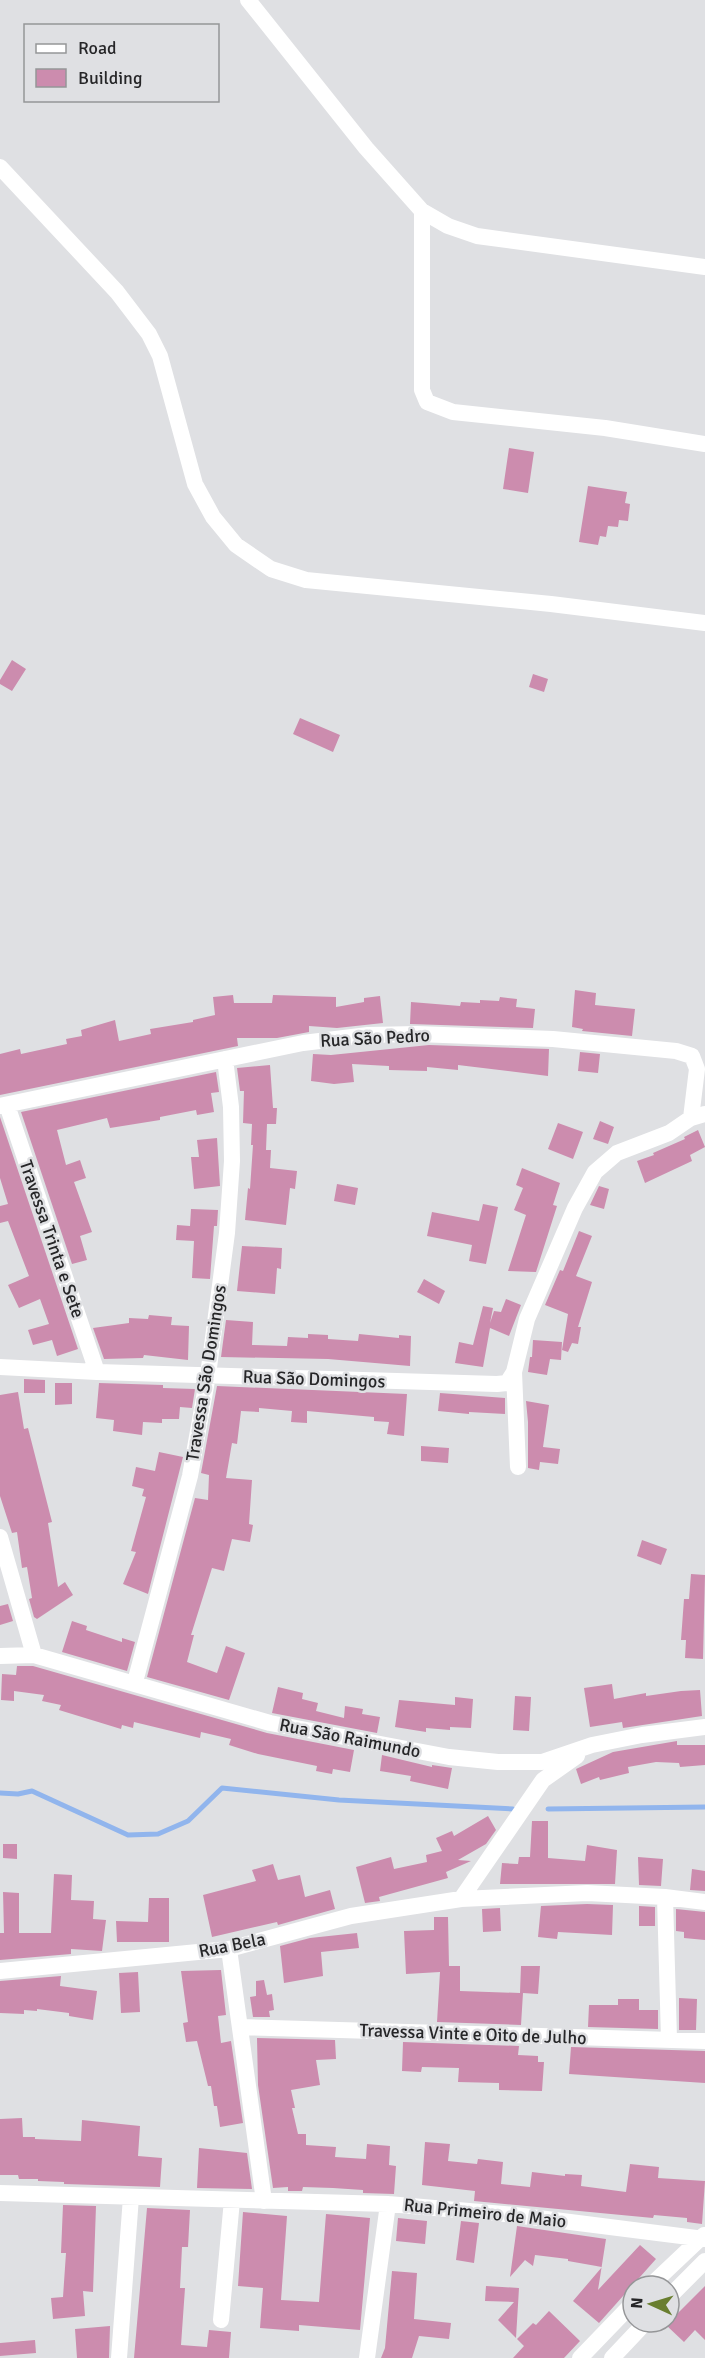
<svg xmlns="http://www.w3.org/2000/svg" width="705" height="2358" viewBox="0 0 705 2358" font-family="Signika,sans-serif">
	<style>
		.lines { fill: none; stroke-linecap: round; stroke-linejoin: round }
		.stream { stroke: #91b5ed; stroke-width: 5 }
		.building { fill: #cc8cae }
		.minor { stroke: #fff; stroke-width: 16 }
		.labels { text-anchor: middle; dominant-baseline: central; stroke-width: 5; stroke-linejoin: round; paint-order: stroke }
		.street-label { font-size: 18px; fill: #262628; stroke: #dfe0e3 }
	</style>
	<rect width="100%" height="100%" fill="#dfe0e3"/>
	<g class="lines">
		<path class="stream" d="M0 1793 18 1794 32 1791 128 1835 158 1834 188 1821 222 1788 339 1800 513 1809
			M548 1809 705 1807"/>
	</g>
	<path class="building" d="M509 448 534 452 528 493 503 489Z
		M588 486 627 492 625 503 630 504 628 521 619 520 618 527 608 526 606 537 600 536 598 545 579 542Z
		M12 660 26 669 12 691 0 684V680Z
		M533 674 548 679 544 692 529 687Z
		M300 718 340 735 333 752 293 734Z
		M575 990 596 993 595 1005 635 1009 632 1036 582 1031 583 1029 572 1027Z
		M233 995 234 1003H272L273 995 336 997V1007L364 1002V998L380 996 383 1023 337 1028 309 1026V1032L277 1038H237L238 1046 0 1095V1054L20 1049 21 1054 67 1044 66 1039 82 1036 81 1030 115 1020 119 1041 151 1034 150 1029 193 1022V1020L215 1015 213 997Z
		M500 997 517 999 516 1007 535 1009 533 1028 410 1024 411 1002 460 1006 461 1002 480 1003V1000L499 1001Z
		M429 1045 549 1049 548 1076 458 1065V1070L427 1067V1071L389 1070V1066L352 1064 354 1082 334 1084 311 1081 313 1054 331 1055Z
		M580 1052 600 1054 598 1073 578 1071Z
		M270 1065 273 1108H277L276 1124H267L266 1150H271L270 1168 297 1171 295 1189 290 1188 286 1225 245 1220 248 1188 250 1189 253 1145H251L252 1124 243 1123 244 1091H240L237 1068Z
		M216 1072 219 1092 211 1093 214 1112 197 1115 196 1110 160 1117V1120L110 1128 107 1118 57 1130 66 1165 80 1160 86 1178 74 1182 92 1232 80 1236 87 1260 72 1264 21 1112Z
		M0 1117 78 1349 57 1356 52 1340 33 1345 28 1330 49 1324 40 1299 19 1308 8 1285 29 1276 8 1221 0 1223V1206L8 1204 0 1178Z
		M600 1121 614 1127 608 1144 593 1139Z
		M558 1123 583 1132 573 1159 548 1149Z
		M698 1130 705 1147 690 1155 692 1161 645 1183 637 1161 654 1155 653 1153 685 1139 684 1137Z
		M217 1138 220 1186 194 1189 191 1157H199L197 1140Z
		M522 1168 560 1183 553 1205 557 1206 536 1272 508 1271 526 1215 514 1210 523 1188 516 1185Z
		M337 1184 358 1188 355 1205 334 1201Z
		M599 1186 609 1189 604 1209 590 1205Z
		M483 1204 498 1207 486 1264 469 1261 472 1245 427 1236 432 1212 479 1221Z
		M191 1209 218 1210 217 1226H214L210 1279 192 1278 194 1241 176 1240 177 1225 190 1226Z
		M579 1231 592 1236 576 1276 592 1282 578 1327H581L578 1344 572 1343 568 1352 562 1350 568 1314 545 1305 560 1270 563 1271Z
		M242 1246 282 1248 281 1269 277 1268 275 1294 237 1291Z
		M424 1279 445 1291 439 1304 417 1292Z
		M506 1299 521 1305 509 1336 490 1328 483 1367 455 1363 459 1342 473 1345 483 1306 493 1308 490 1323 494 1311 501 1312Z
		M149 1315 172 1317 171 1325 189 1326 188 1360 144 1355 143 1358 104 1359 93 1328 129 1323V1318L148 1319Z
		M226 1320 253 1322 252 1345 287 1346 288 1337 308 1338V1334L328 1335V1339L358 1341 359 1334 399 1338V1335L411 1336 410 1366 328 1359 221 1357Z
		M533 1340 562 1342 561 1360 550 1359 547 1375 528 1372 530 1357H532Z
		M24 1379 45 1380V1393H24Z
		M55 1383H72V1404L55 1405Z
		M99 1383 163 1385V1388L195 1389 192 1408 180 1407 179 1419H162V1423L143 1422 142 1435 113 1431 114 1420 96 1418Z
		M217 1386 407 1394 404 1436 387 1434 389 1422 374 1421V1417L307 1411V1423L291 1422 292 1411 259 1408V1412L241 1411 237 1444 232 1443 226 1478 252 1480 249 1524 253 1525 250 1542 232 1539 224 1571 212 1568 191 1635H194L187 1662 217 1673 226 1646 245 1653 229 1700 147 1677 195 1498 208 1500 209 1475 201 1473Z
		M18 1392 24 1429 28 1428 52 1522 48 1523 58 1587 65 1582 73 1595 37 1619 34 1617 29 1599 32 1598 27 1567 22 1568 17 1532 12 1533 0 1496V1395Z
		M440 1393 505 1398V1414L469 1412V1414L438 1411Z
		M526 1401 549 1405 543 1447 560 1449 558 1464 540 1462 539 1470 528 1468V1422Z
		M421 1446 449 1448 448 1463 421 1461Z
		M159 1452 183 1457 148 1594 123 1584 136 1552 131 1551 146 1497 142 1496 144 1489 132 1486 136 1467 155 1471Z
		M642 1540 667 1549 661 1565 637 1556Z
		M691 1574 705 1575 703 1659 685 1658 686 1640H681L684 1599H689Z
		M8 1604 13 1621 0 1625V1606Z
		M72 1621 87 1626 86 1630 122 1642V1638L135 1642 127 1671 62 1652Z
		M17 1666H33L267 1733 354 1750 350 1772 333 1769 332 1774 316 1771 317 1766 258 1754 229 1745 231 1739 201 1732 200 1738 134 1722 133 1728 122 1725 121 1729 59 1710 61 1705 42 1701 44 1695 14 1691V1701L1 1700 2 1674 16 1675Z
		M612 1684 614 1699 646 1693V1696L681 1691 700 1690 702 1716 623 1728 622 1722 590 1727 584 1688Z
		M278 1687 303 1693 302 1699 318 1703 316 1711 344 1718 345 1706 363 1709 362 1714 380 1717 377 1733 272 1713Z
		M515 1696 531 1697 529 1731 513 1730Z
		M455 1697 473 1699 471 1728 450 1727V1730L426 1728V1732L395 1727 399 1700 455 1705Z
		M677 1741V1745H705V1765L680 1767 679 1763 656 1762 628 1767 629 1773 600 1780 599 1777 581 1784 576 1769 613 1752Z
		M382 1755 432 1767V1765L452 1768 448 1789 410 1781 411 1776 380 1771Z
		M488 1816 496 1830 486 1844 458 1860 471 1861 446 1872 448 1878 379 1897 380 1901 365 1903 356 1867 391 1857 394 1869 427 1862 426 1855 442 1851 436 1838 452 1831 454 1836Z
		M532 1821H548V1858L585 1861 587 1845 617 1850 615 1884H500L502 1863 518 1864 519 1857H530Z
		M3 1844H17V1859L3 1858Z
		M638 1857 663 1859 661 1886 639 1885Z
		M273 1864 278 1880 300 1875 305 1897 330 1890 335 1909 278 1925 277 1922 212 1937 203 1895 256 1881 252 1870Z
		M692 1869 705 1871V1891L690 1890Z
		M54 1874 72 1875 71 1900 94 1901 93 1919 106 1920 102 1951 71 1949V1954L0 1960V1933H4L3 1892 19 1893V1933H51Z
		M149 1898H169V1942H117L116 1921 148 1922Z
		M587 1904 613 1905 612 1935 558 1932 557 1939 538 1937 541 1906Z
		M639 1906 655 1907V1926H639Z
		M500 1908 501 1931 483 1932 482 1909Z
		M676 1909 705 1912V1940L684 1938V1932L676 1931Z
		M434 1917H448L449 1966H460V1991L520 1993 521 1966H540L538 1994 523 1993 521 2025 437 2022 440 1972 406 1974 404 1931 434 1930Z
		M357 1933 359 1948 321 1952 323 1976 284 1983 280 1946 310 1938Z
		M221 1970 226 2015 218 2016 221 2043 231 2041 243 2123 220 2127 217 2106H214L211 2086H208L197 2041 186 2042 183 2023 188 2022 181 1971Z
		M138 1972 140 2012 121 2013 119 1973Z
		M61 1976 60 1986 97 1991 93 2020 69 2016V2013L37 2009V2011L24 2010V2014L0 2013V1981Z
		M264 1980 267 1995 272 1994 274 2010 269 2011 270 2017H253L250 1997 256 1996V1981Z
		M679 1998 697 1999 696 2030H679Z
		M618 1999H639V2010H658V2029L588 2027 589 2005H618Z
		M257 2038 335 2040 336 2059 316 2060 320 2085 291 2090 295 2108H292L298 2134H306V2145L336 2147 335 2157 366 2159 367 2144 390 2146 389 2165 396 2166 394 2194 363 2193V2190L333 2188 303 2187 302 2191H288V2187L273 2188 258 2085Z
		M403 2042 519 2046 518 2055 538 2056V2062H544L542 2091 499 2090V2083L458 2082 459 2068 422 2067 421 2072 402 2071Z
		M571 2047 705 2051V2083L569 2074Z
		M22 2118 23 2137H35V2139L81 2141 82 2120 140 2126 138 2156 162 2158 160 2187 64 2184V2182L38 2181V2179H19L18 2175H0V2119Z
		M425 2142 450 2144 448 2161 477 2164 478 2159 503 2162 501 2184 530 2187 532 2172 565 2176V2174L582 2175 581 2186 626 2192 630 2164 659 2167 658 2178 705 2181 702 2224 687 2222V2218L654 2215 653 2218 474 2201 475 2191 422 2185Z
		M199 2148 247 2153 252 2189 197 2188Z
		M63 2205 96 2206 93 2292 83 2291 85 2316 53 2319 51 2298 63 2297 66 2253H61Z
		M147 2208 190 2210 188 2247H182L180 2288H185L181 2345 207 2347 209 2330 231 2332 229 2358H134Z
		M243 2212 287 2216 281 2300 319 2302 326 2214 370 2218 360 2330 299 2325V2331L260 2328 263 2288 238 2286Z
		M398 2218 427 2221 425 2244 396 2241Z
		M461 2221 479 2223 474 2263 456 2260Z
		M517 2226 606 2239 598 2290 640 2245 656 2259 599 2323 573 2301 602 2267 568 2261V2259L535 2255 533 2266 525 2260 510 2277Z
		M392 2271 417 2273 414 2319 451 2323 449 2339 419 2336 412 2358H381L385 2348Z
		M486 2286 519 2288 516 2338 498 2320 514 2302 485 2301Z
		M705 2286V2340L695 2330 684 2342 666 2325Z
		M549 2311 580 2341 564 2358H513L524 2346 517 2339 533 2323 536 2325Z
		M110 2326 109 2358H77L75 2329Z
		M35 2340 36 2353 0 2356V2343Z"/>
	<g class="lines">
		<path class="minor" d="M248 0 366 148 422 211 448 226 477 236 705 267
			M0 167 117 292 149 334 160 356 195 484 213 517 236 545 271 569 306 580 551 604 705 623
			M422 211V390L427 402 453 412 605 428 705 444
			M7 1105 97 1372
			M0 1106 303 1043 368 1035 417 1034 553 1039 676 1051 692 1056 697 1069 691 1118
			M0 1367 97 1372 497 1384 507 1383 514 1372
			M518 1467 514 1372 527 1319 575 1208 595 1172 617 1153 669 1133 691 1118 705 1114
			M0 1537 34 1655
			M0 1656 34 1655 270 1723 449 1757 498 1762H542L592 1745 642 1735 705 1727
			M135 1682 190 1476 208 1375 227 1233 232 1161 231 1107 225 1059
			M665 1897 669 2039
			M461 1899 543 1780 577 1756
			M229 1949 264 2201
			M0 1971 229 1949 351 1916 461 1899 587 1893 665 1897 705 1902
			M241 2027 705 2041
			M0 2193 388 2204 515 2215 705 2239
			M650 2286 704 2235
			M669 2297 705 2261
			M221 2320 232 2200
			M119 2358 131 2197
			M367 2358 388 2204
			M580 2358 633 2303
			M612 2358 646 2322"/>
	</g>
	<g class="labels">
		<g class="street-label">
			<text transform="translate(375 1038) rotate(-3)">Rua São Pedro</text>
			<text transform="translate(52 1239) rotate(71)">Travessa Trinta e Sete</text>
			<text transform="translate(206 1373) rotate(-81)">Travessa São Domingos</text>
			<text transform="translate(314 1379) rotate(2)">Rua São Domingos</text>
			<text transform="translate(350 1738) rotate(11)">Rua São Raimundo</text>
			<text transform="translate(232 1945) rotate(-11)">Rua Bela</text>
			<text transform="translate(473 2034) rotate(2)">Travessa Vinte e Oito de Julho</text>
			<text transform="translate(485 2213) rotate(6)">Rua Primeiro de Maio</text>
		</g>
	</g>
	<rect x="24" y="24" width="195" height="78" fill="#dfe0e3" stroke="#959698" stroke-width="1.5"/>
	<rect x="36" y="44" width="30" height="9" fill="#ffffff" stroke="#959698" stroke-width="1.5"/>
	<text x="78" y="54" font-size="18" fill="#262628">Road</text>
	<rect x="36" y="69" width="30" height="18" fill="#cc8cae" stroke="#959698" stroke-width="1.5"/>
	<text x="78" y="84" font-size="18" fill="#262628">Building</text>
	<g transform="translate(651 2304) rotate(274)"><circle r="28" fill="#dfe0e3" stroke="#959698" stroke-width="1.5"/>
	<path d="M0-4.5L10 22L0 15L-10 22Z" fill="#697e2f"/>
	<text y="-9" font-size="16" font-weight="bold" text-anchor="middle" fill="#262628">N</text>
	</g>
</svg>
